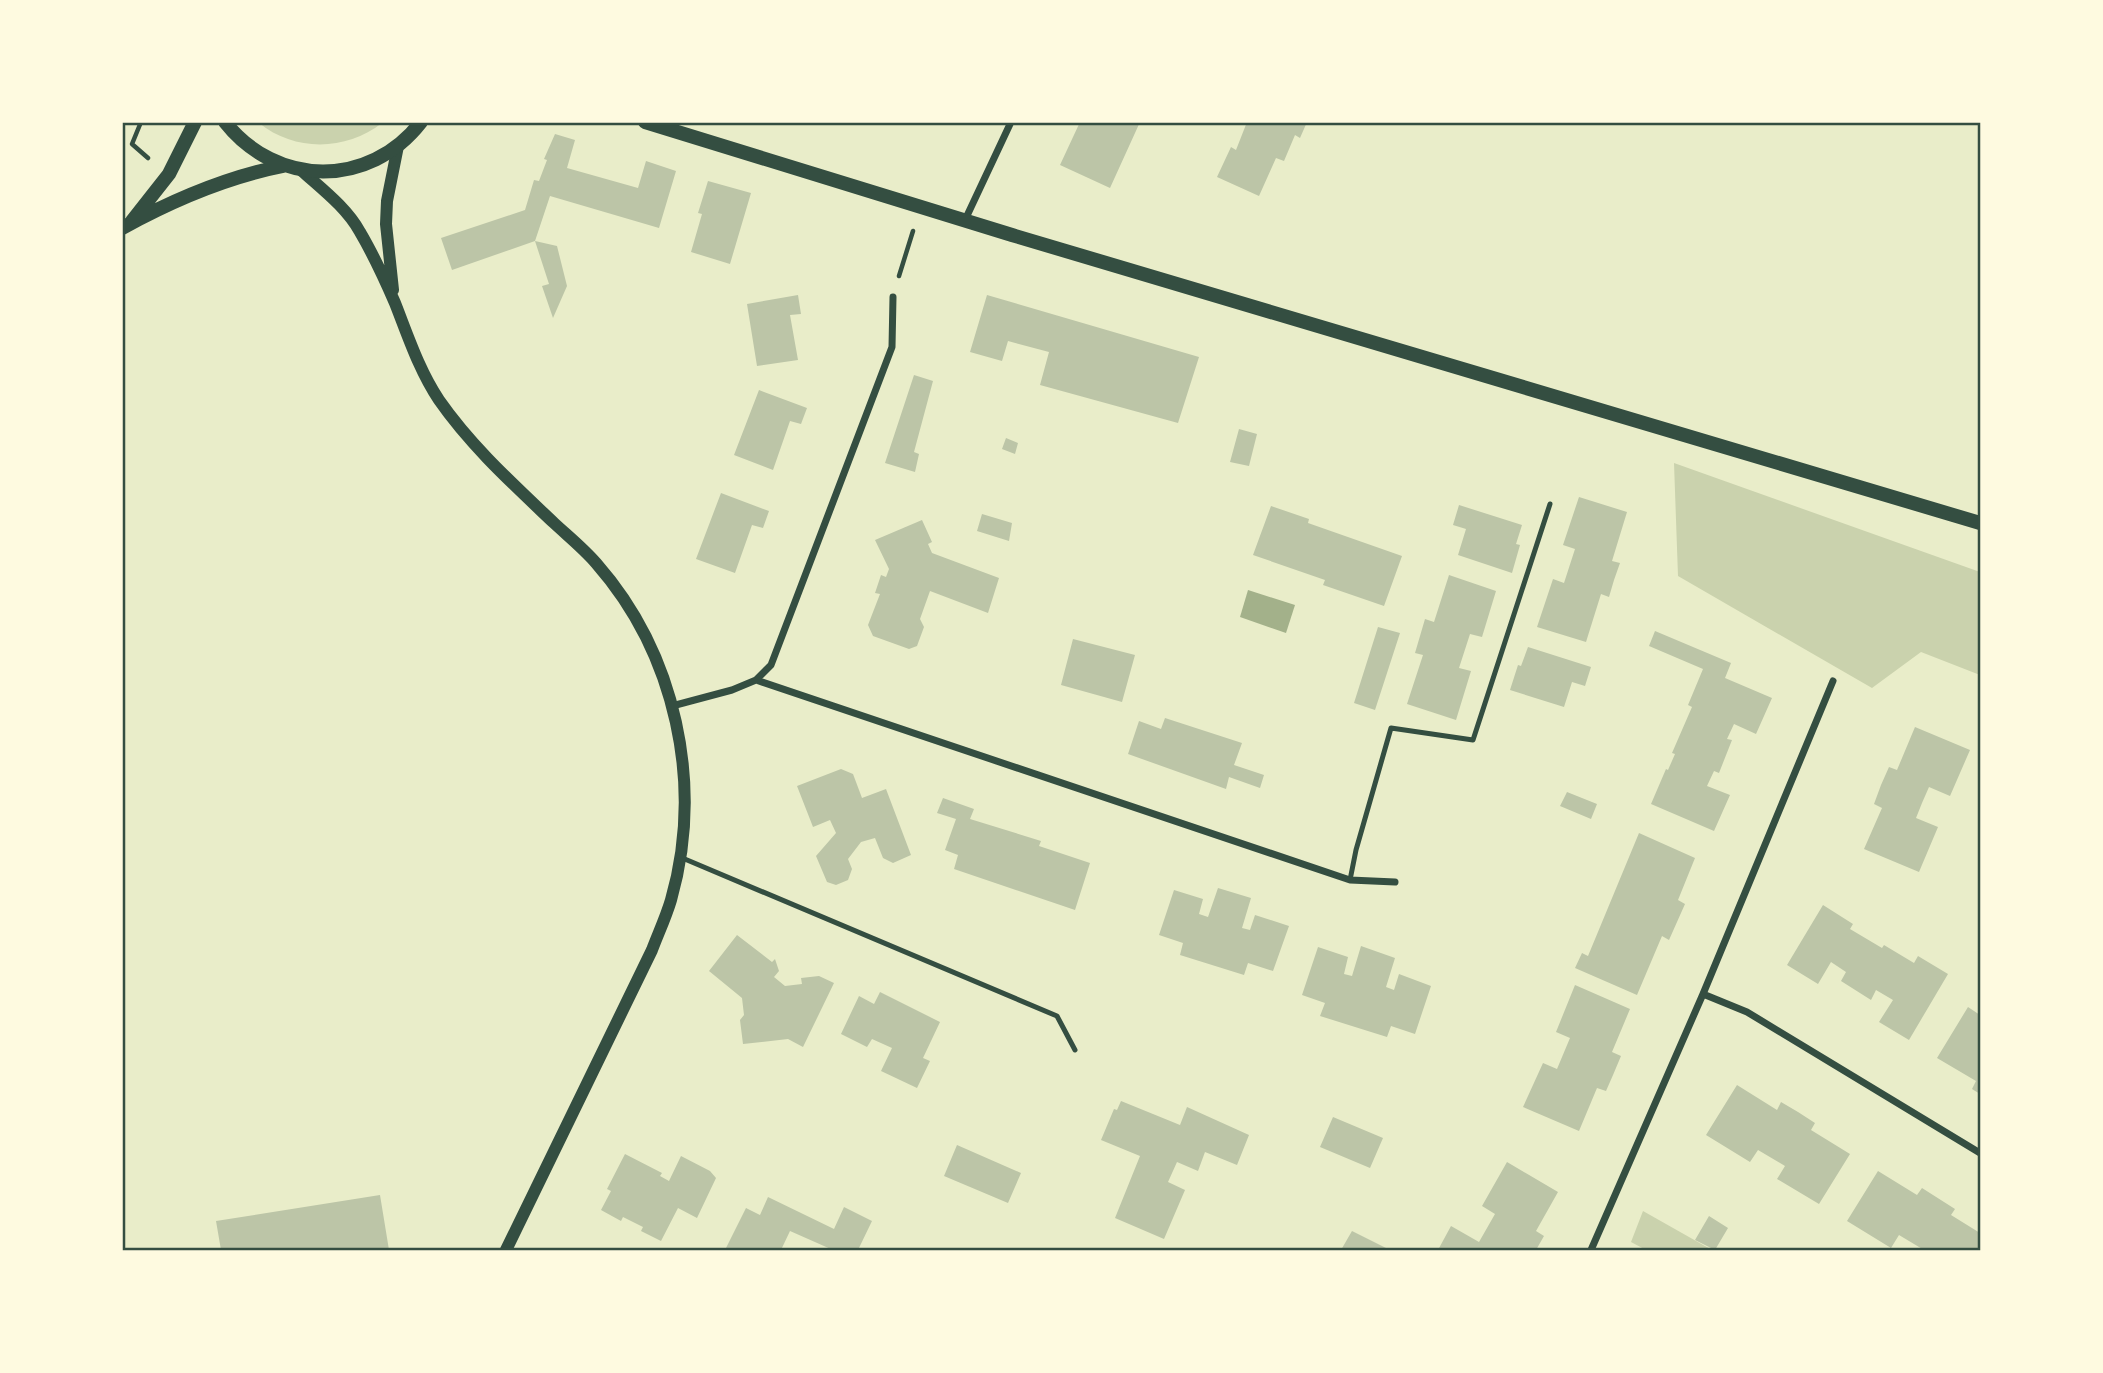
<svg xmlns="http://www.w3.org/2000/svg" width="2103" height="1373" viewBox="0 0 2103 1373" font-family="'Crimson Pro',serif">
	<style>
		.green { fill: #cad2ad }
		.water { fill: #a3b18a }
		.building { fill: #bcc5a7 }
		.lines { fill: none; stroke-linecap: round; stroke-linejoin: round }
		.path { stroke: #344e41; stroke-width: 4.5 }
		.service { stroke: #344e41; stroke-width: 5 }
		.minor { stroke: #344e41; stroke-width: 7 }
		.tertiary { stroke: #344e41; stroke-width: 12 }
		.secondary { stroke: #344e41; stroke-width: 14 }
		.neatline { fill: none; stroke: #344e41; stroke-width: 2.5 }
	</style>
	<rect width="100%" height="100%" fill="#e9edc9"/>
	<path class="green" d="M259 123H382C346 151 295 152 259 123Z
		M1674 463 1980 572V675L1921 652 1872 688 1678 576Z
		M1643 1211 1712 1250H1646L1631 1242Z"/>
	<path class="water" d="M1248 590 1295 605 1286 633 1240 617Z"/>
	<path class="building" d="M1080 122H1140L1110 188 1060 165Z
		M1247 122H1307L1300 138 1295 135 1284 161 1276 158 1259 196 1217 177 1231 147 1236 150Z
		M555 134 575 140 567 168 638 188 646 161 676 171 659 228 550 196 535 241 557 246 567 286 553 318 542 286 549 284 535 241 452 270 441 238 525 210 534 180 539 181 547 160 544 159Z
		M708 181 751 193 730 264 691 252 702 214 698 213Z
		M798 295 801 314 790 315 798 360 757 366 747 304Z
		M987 295 1199 357 1178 423 1040 385 1049 352 1008 341 1002 361 970 352Z
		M914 375 933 381 914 452 919 454 915 472 885 463Z
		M759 390 807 408 801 424 790 421 773 470 734 455Z
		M1239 429 1257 434 1249 466 1230 462Z
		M1006 438 1018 443 1015 454 1002 449Z
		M721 493 769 511 763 528 752 525 735 573 696 559Z
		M1579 497 1627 512 1612 561 1620 563 1614 580 1609 597 1601 594 1586 642 1537 627 1553 579 1564 583 1575 549 1563 545Z
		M1459 505 1522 525 1516 544 1520 545 1512 573 1458 555 1466 529 1453 525Z
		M1271 506 1309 519 1308 523 1402 556 1384 606 1323 585 1325 580 1253 555Z
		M982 514 1012 523 1009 541 977 531Z
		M922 520 932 542 928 544 932 553 999 578 988 613 930 591 920 619 924 627 917 646 909 649 873 636 868 625 880 594 875 593 881 575 886 577 889 569 875 540Z
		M1449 575 1496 591 1482 637 1470 634 1459 668 1471 671 1456 720 1407 704 1423 655 1415 653 1425 619 1434 622Z
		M1378 627 1400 633 1375 710 1354 703Z
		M1655 631 1731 663 1725 678 1772 698 1756 734 1734 724 1727 739 1732 740 1719 773 1714 771 1707 786 1730 795 1714 831 1651 804 1666 769 1668 770 1675 754 1672 753 1692 707 1688 705 1703 669 1649 646Z
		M1073 639 1135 655 1122 702 1061 685Z
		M1528 647 1591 667 1585 686 1572 682 1564 707 1510 690 1518 665 1521 666Z
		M1165 718 1242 743 1234 765 1264 775 1260 788 1229 777 1226 789 1128 754 1139 721 1161 729Z
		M1915 727 1970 750 1950 796 1929 787 1922 803 1916 818 1938 827 1919 872 1864 849 1882 808 1874 804 1881 785 1889 767 1897 770Z
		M841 769 853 774 862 798 886 789 911 855 893 863 883 858 875 838 861 842 848 859 852 869 848 880 836 885 827 882 816 856 836 833 830 820 813 827 797 786Z
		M1567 792 1597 804 1591 819 1560 806Z
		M943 798 974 809 970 819 1041 841 1039 846 1090 863 1075 910 954 869 958 855 945 850 956 819 937 813Z
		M1639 833 1695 858 1678 900 1685 904 1669 940 1662 936 1637 995 1575 968 1582 953 1588 956Z
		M1218 888 1251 898 1242 928 1250 930 1255 915 1289 926 1273 971 1248 963 1244 975 1180 955 1183 943 1159 935 1174 890 1203 899 1199 914 1208 917Z
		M1823 905 1853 924 1850 929 1882 948 1884 945 1914 963 1918 956 1948 974 1909 1040 1879 1022 1893 1000 1876 990 1871 1000 1841 981 1846 972 1831 962 1818 984 1787 965Z
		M737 935 772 962 775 959 779 971 774 977 785 986 802 984 801 978 819 976 834 983 803 1047 788 1039 743 1044 740 1020 744 1015 742 998 709 971Z
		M1361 946 1395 958 1386 987 1394 990 1399 974 1431 986 1415 1034 1391 1026 1387 1037 1320 1016 1325 1003 1302 995 1318 947 1348 957 1344 974 1352 976Z
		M1575 985 1630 1009 1612 1052 1621 1056 1613 1075 1606 1091 1597 1088 1579 1131 1523 1107 1543 1063 1557 1069 1570 1038 1556 1032Z
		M880 992 940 1022 923 1058 930 1061 917 1088 881 1071 892 1048 872 1039 867 1047 841 1034 859 996 874 1004Z
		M1968 1007 1980 1015V1094L1972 1089 1976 1081 1937 1058Z
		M1737 1085 1777 1110 1781 1102 1798 1112 1815 1123 1811 1130 1850 1154 1819 1204 1777 1179 1785 1166 1758 1150 1750 1162 1706 1135Z
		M1121 1101 1180 1125 1187 1107 1249 1135 1237 1165 1205 1152 1198 1171 1177 1162 1168 1182 1185 1190 1164 1239 1115 1218 1140 1156 1101 1140 1114 1109 1117 1110Z
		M1333 1117 1383 1138 1370 1168 1320 1147Z
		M957 1145 1021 1173 1008 1203 944 1176Z
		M625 1154 662 1173 660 1176 669 1181 681 1156 710 1171 716 1178 697 1218 678 1208 661 1241 641 1231 643 1227 623 1217 621 1221 601 1210 611 1191 607 1189Z
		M1507 1162 1558 1192 1536 1231 1544 1236 1536 1250H1438L1451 1226 1479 1242 1495 1214 1482 1206Z
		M1878 1171 1917 1195 1922 1188 1955 1209 1951 1215 1980 1233V1250H1924L1899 1235 1891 1248 1847 1221Z
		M380 1195 389 1250H221L216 1221Z
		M768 1197 834 1229 844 1207 872 1221 858 1250H833L790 1231 781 1250H725L746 1208 760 1215Z
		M1709 1216 1728 1228 1715 1250 1695 1240Z
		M1352 1231 1390 1250H1341Z"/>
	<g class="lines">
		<path class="path" d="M141 122 132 144 148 158
			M899 276 913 231"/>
		<path class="service" d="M680 857 1057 1016 1075 1050
			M1350 880 1356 850 1391 728 1473 740 1550 504"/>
		<path class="minor" d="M965 220 1011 122
			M756 680 1350 880 1395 882
			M672 706 732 690 756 680 771 665 892 347 893 297
			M1703 994 1747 1012 1980 1153
			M1591 1250 1703 994 1833 681"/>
		<path class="tertiary" d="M302 171C322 189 347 208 360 232 373 254 385 280 395 303 408 336 419 370 439 400 471 446 513 484 554 523 568 536 584 549 596 563 676 654 704 784 671 900 666 917 658 934 652 950L506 1250
			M393 290 386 224 387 201 398 146"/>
		<path class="secondary" d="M225 122C276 187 369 189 421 122
			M645 122 1012 235 1980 523
			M132 221 169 174 195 122
			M122 228C173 200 227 177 283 166"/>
	</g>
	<rect width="2103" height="1373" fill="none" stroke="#fefae0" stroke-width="248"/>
	<rect x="124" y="124" width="1855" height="1125" class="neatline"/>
</svg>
